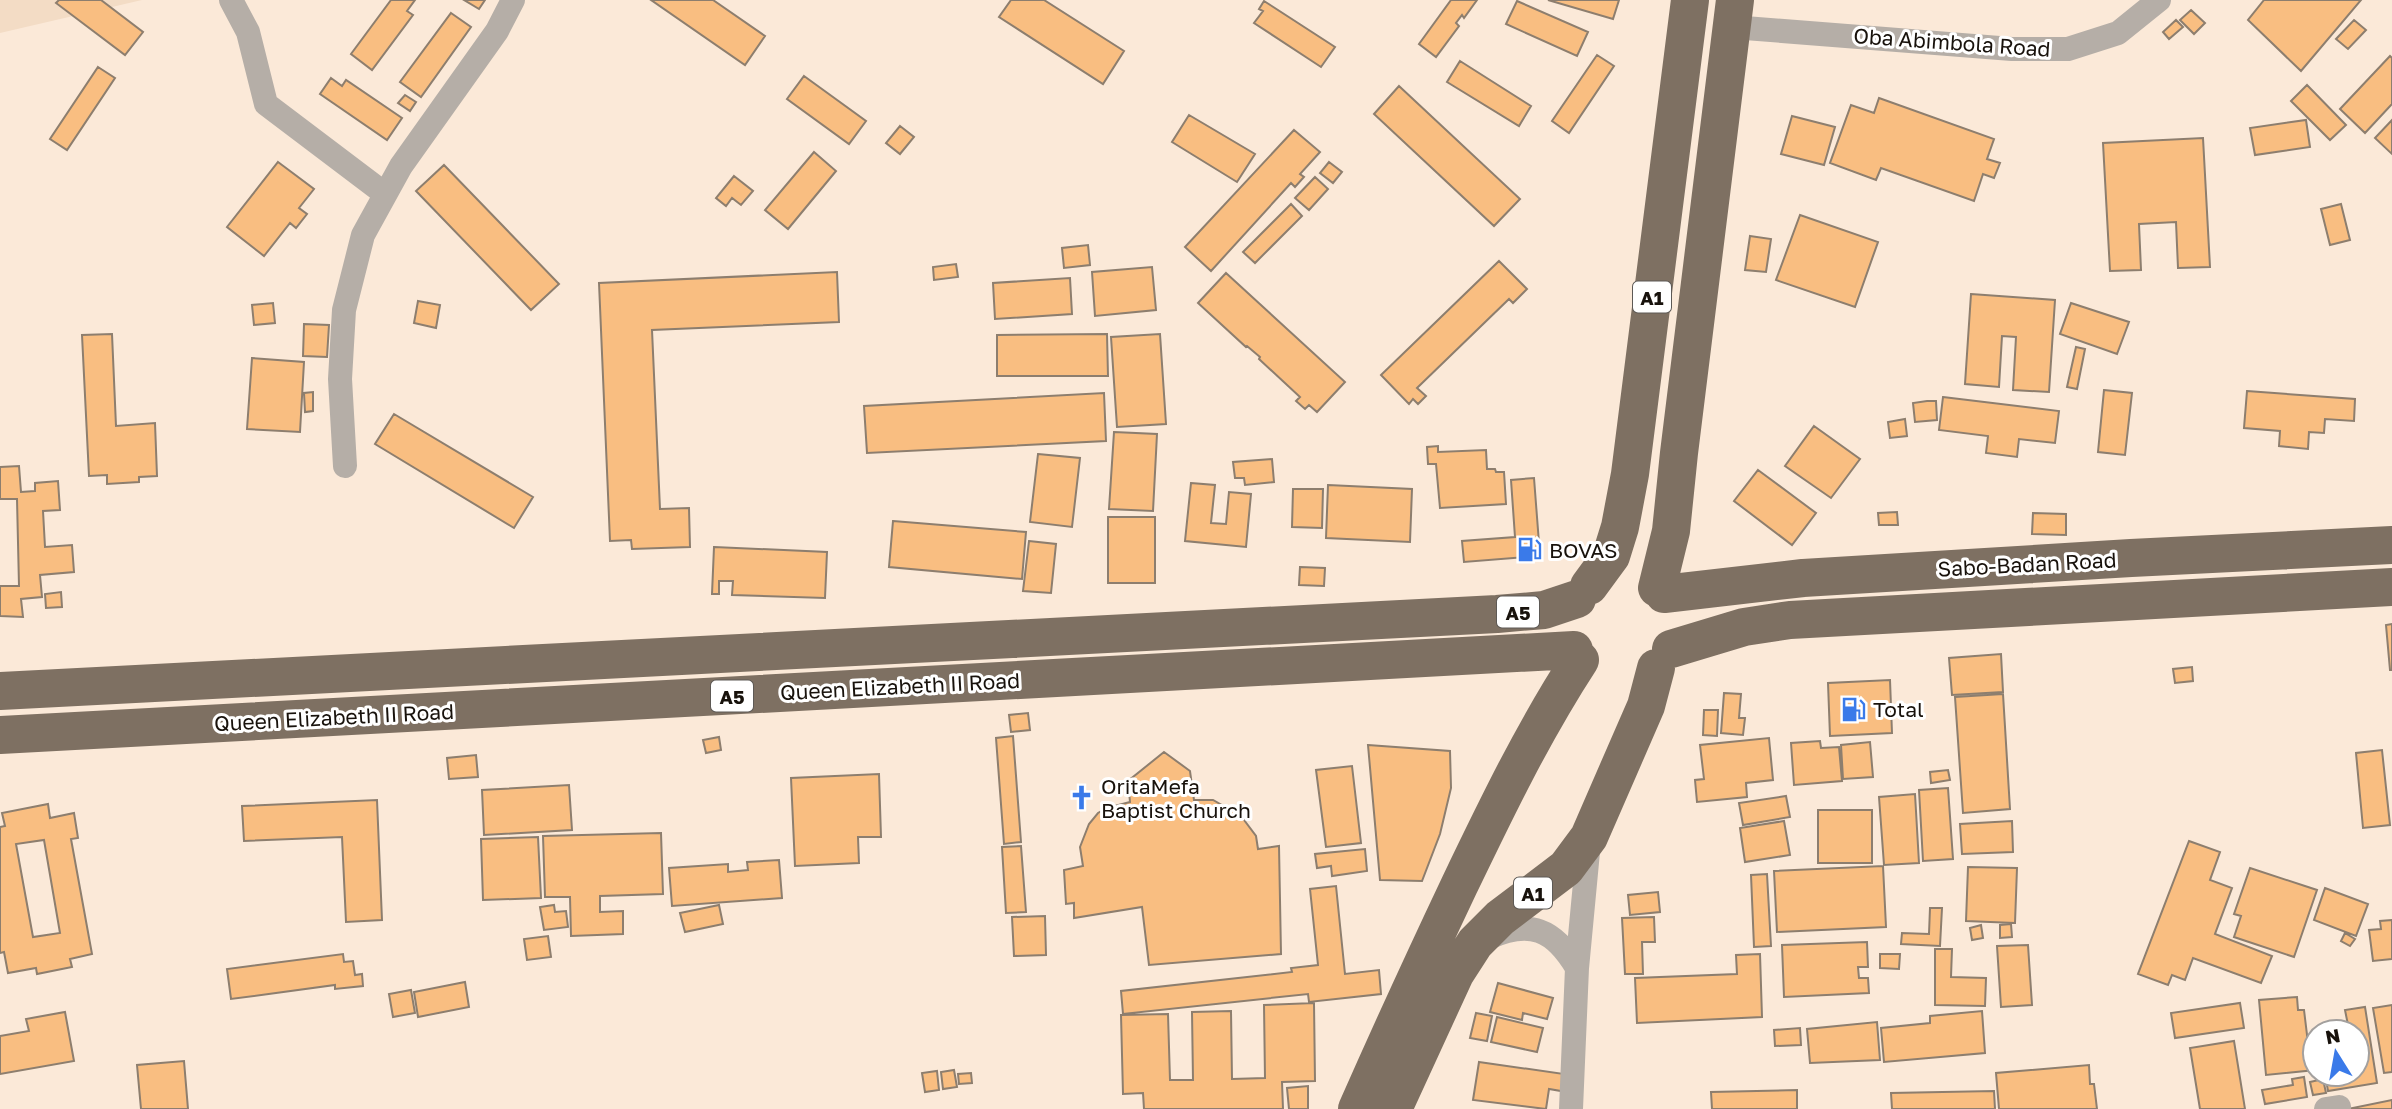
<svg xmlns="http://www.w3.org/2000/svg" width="2392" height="1109" viewBox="0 0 2392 1109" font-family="'Golos Text',sans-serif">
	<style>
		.built { fill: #f3dcc5 }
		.building { fill: #f9be81; stroke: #8d7e6e; stroke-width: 2; fill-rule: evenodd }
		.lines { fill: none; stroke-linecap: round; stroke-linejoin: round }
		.minor { stroke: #b5aea7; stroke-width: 24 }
		.trunk { stroke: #7e7062; stroke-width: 38 }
		.labels { text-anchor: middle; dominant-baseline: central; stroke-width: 6; stroke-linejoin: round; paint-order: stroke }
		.shield { fill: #fff; stroke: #5d5955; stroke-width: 2 }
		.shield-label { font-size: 19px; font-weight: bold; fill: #18120c }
		.street-label { font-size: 21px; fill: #18120c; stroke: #fff }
		.poi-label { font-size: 21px; fill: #18120c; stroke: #fff; text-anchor: start }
	</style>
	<rect width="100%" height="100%" fill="#fbe9d8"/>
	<path class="built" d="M0 0H142L0 33Z"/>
	<path class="building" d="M59 0H101L143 32 125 55 56 3Z
		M391 0H415L407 11 413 15 372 70 351 54Z
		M464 0H485L479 9Z
		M651 0H713L765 36 745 65Z
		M1011 0H1044L1124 51 1103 84 999 17Z
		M1451 0H1477L1464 18 1462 15 1456 23 1459 26 1436 57 1419 44Z
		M1548 0H1619L1613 19Z
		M2264 0H2361L2301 71 2248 20Z
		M1264 1 1335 47 1321 67 1254 23 1263 11 1259 9Z
		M1517 1 1588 32 1577 56 1506 24Z
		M2191 10 2205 23 2194 34 2180 20Z
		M451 13 471 27 421 97 400 82Z
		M2176 20 2183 27 2169 39 2163 32Z
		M2354 20 2366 30 2348 49 2336 39Z
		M1597 55 1614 66 1569 133 1552 121Z
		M2390 56 2392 58V104L2365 133 2340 109Z
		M1460 61 1531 106 1519 126 1447 82Z
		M98 67 115 78 67 150 50 139Z
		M804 76 866 121 849 144 787 99Z
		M331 78 342 86 346 80 402 118 387 140 320 94Z
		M2307 85 2346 125 2330 140 2291 101Z
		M1399 86 1520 199 1494 226 1374 114Z
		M405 95 416 102 410 111 398 103Z
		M1879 98 1994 139 1987 159 2000 163 1994 178 1983 174 1974 201 1881 168 1876 180 1830 163 1851 105 1874 113Z
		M1189 115 1255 154 1237 182 1172 142Z
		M1792 116 1835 127 1824 165 1781 154Z
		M2306 120 2310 147 2255 155 2250 128Z
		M2392 120V154L2375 138Z
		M900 126 914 137 900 154 886 143Z
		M1294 130 1320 152 1300 174 1304 177 1295 187 1291 183 1211 271 1185 247Z
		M2203 138 2210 267 2178 268 2176 222 2139 224 2141 270 2110 271 2103 143Z
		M814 152 836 171 788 229 765 210Z
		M278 162 314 189 299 208 307 214 296 228 290 223 264 256 227 227Z
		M1329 162 1342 172 1333 183 1320 173Z
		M444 165 559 284 531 310 416 191Z
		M734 176 753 191 741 205 732 198 726 206 716 198Z
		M1315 177 1328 189 1309 210 1295 198Z
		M1291 204 1302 216 1255 263 1243 252Z
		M2341 204 2350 240 2330 245 2321 209Z
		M1800 215 1878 242 1855 307 1776 280Z
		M1750 236 1771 239 1766 272 1745 270Z
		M1088 245 1090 265 1064 268 1062 248Z
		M1499 261 1527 289 1513 303 1509 299 1417 388 1426 396 1418 404 1413 399 1409 404 1381 375Z
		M956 264 958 277 934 280 933 267Z
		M1152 267 1156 310 1095 316 1092 272Z
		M837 272 839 322 652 330 660 509 689 508 690 547 632 549 631 540 610 541 599 283Z
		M1226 273 1345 382 1317 412 1309 405 1305 409 1296 401 1300 397 1259 359 1260 357 1247 346 1246 347 1198 303Z
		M1070 278 1072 314 995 319 993 283Z
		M1971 294 2055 300 2049 392 2013 390 2016 337 2002 336 1999 387 1965 384Z
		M418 301 440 305 436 328 414 323Z
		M273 303 275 323 254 325 252 305Z
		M2071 303 2129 322 2117 354 2060 334Z
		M304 324 329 325 327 357 303 356Z
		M112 334 116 426 155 423 157 476 139 477V482L107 484V475L89 476 82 335Z
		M1107 334 1108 376H997V335Z
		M1160 334 1166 424 1117 427 1111 337Z
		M2076 347 2085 349 2077 389 2067 387Z
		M252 358 304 362 300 432 247 429Z
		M2104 390 2132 393 2125 455 2098 452Z
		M2247 391 2355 399 2354 421 2325 419 2324 433 2309 432 2308 449 2279 446 2280 431 2244 428Z
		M313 392V411L305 412 304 393Z
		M1104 393 1106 441 867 453 864 406Z
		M1943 397 2059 411 2055 443 2019 439 2017 457 1986 453 1988 436 1939 430Z
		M1927 401H1936L1937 420 1915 422 1913 403Z
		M394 414 533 497 514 528 375 444Z
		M1905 419 1907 436 1890 438 1888 422Z
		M1814 426 1860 459 1831 498 1785 466Z
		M1114 432 1157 434 1153 511 1109 509Z
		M1438 446V452L1486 450 1487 469H1495L1496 472H1504L1506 504 1440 508 1436 464H1428L1427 447Z
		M1038 454 1080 458 1072 527 1030 522Z
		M1272 459 1274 482 1245 485 1244 478H1235L1233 462Z
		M19 466 21 492 35 491V483L58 481 60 510 43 511 45 547 72 545 74 572 40 575 42 597 21 599 23 617 0 616V586H19L17 499H0V467Z
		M1758 470 1816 513 1792 545 1734 501Z
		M1534 478 1540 556 1464 562 1462 541 1515 537 1511 480Z
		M1191 483 1215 485 1211 523 1226 524 1229 492 1251 494 1246 547 1185 541Z
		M1328 485 1412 489 1410 542 1326 538Z
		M1293 489H1323L1322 528 1292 527Z
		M1897 512 1898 525H1879L1878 513Z
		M2033 513 2066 514V535L2032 534Z
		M1108 517H1155V583H1108Z
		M893 521 1026 532 1022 579 889 567Z
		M1029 541 1056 544 1051 593 1023 591Z
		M714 547 827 552 825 598 732 595 733 581H719V594H712Z
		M1300 567 1325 568 1324 586 1299 585Z
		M61 592 62 607 46 608 45 594Z
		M2392 624V670H2390L2386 625Z
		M2001 654 2003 692 1952 695 1949 658Z
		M2192 667 2193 681 2175 683 2173 669Z
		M1890 680 1892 733 1830 736 1828 683Z
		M1724 693 1741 694 1739 718H1745L1743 735 1721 733Z
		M2003 694 2010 809 1963 813 1955 697Z
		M1704 710H1718L1717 736 1703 735Z
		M1028 713 1030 730 1011 732 1009 715Z
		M1013 736 1021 842 1004 844 996 738Z
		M719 737 721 750 706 753 703 740Z
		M1769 738 1773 780 1746 783 1747 797 1697 802 1695 780 1704 779 1700 745Z
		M1820 741 1821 748 1839 747 1842 781 1794 785 1791 743Z
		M1870 742 1873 777 1843 779 1841 745Z
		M1368 745 1450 751 1451 788 1440 834 1422 881 1380 880Z
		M2382 750 2390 825 2363 828 2356 753Z
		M1164 752 1190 771 1194 800H1213L1241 816 1256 836 1258 849 1279 846 1281 954 1149 965 1142 907 1074 918V903L1066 904 1064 870 1083 866 1080 847 1089 824 1098 813 1107 808 1130 802 1128 781Z
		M476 755 478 777 449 779 447 758Z
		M1352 766 1361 843 1326 847 1316 770Z
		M1948 770 1950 780 1931 783 1930 772Z
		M879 774 881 837H858L859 863 795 866 791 778Z
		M569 785 572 830 484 835 482 790Z
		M1948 788 1953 859 1923 861 1919 790Z
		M1915 794 1919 863 1884 865 1879 797Z
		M1786 796 1790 817 1743 825 1739 803Z
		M377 800 382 920 346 922 342 837 244 841 242 806Z
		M48 804 50 818 74 813 78 838 71 839 92 954 70 959 72 967 37 974 36 968 8 973 4 952 0 953V827L5 826 2 813ZM44 840 60 933 33 937 16 844Z
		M1818 810H1872V863H1818Z
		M1784 821 1790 855 1745 862 1740 828Z
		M2012 821 2013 852 1962 854 1960 824Z
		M661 833 663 894 600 896V912L623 911V934L571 936 570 897H545L543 836Z
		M538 837 541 898 483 900 481 839Z
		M2189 841 2220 852 2210 880 2232 888 2215 934 2272 956 2261 983 2193 958 2185 980 2172 975 2168 985 2138 974Z
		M1021 846 1026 912 1006 913 1002 847Z
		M1365 849 1367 871 1332 876 1331 866 1317 868 1315 854Z
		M779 860 782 898 672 906 669 868 728 864V872L748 870 747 862Z
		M1883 866 1886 927 1777 932 1774 871Z
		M1968 867 2017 868 2015 923 1966 921Z
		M2250 868 2317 890 2294 957 2234 937 2241 916 2234 914Z
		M1767 874 1771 946 1754 947 1751 875Z
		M1336 886 1345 974 1379 970 1381 994 1309 1002 1308 994 1123 1014 1121 991 1292 972 1291 968 1318 965 1310 889Z
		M2325 888 2368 904 2356 936 2314 920Z
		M1658 892 1660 912 1630 915 1628 895Z
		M554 905 555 912 566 911 568 927 544 930 540 907Z
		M719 905 723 924 685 932 680 913Z
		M1930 908H1942L1940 946 1901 944 1902 933 1929 934Z
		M1045 916 1046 955 1014 956 1012 917Z
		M1654 917 1655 942H1642L1643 974H1625L1622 918Z
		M2392 920V959L2373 961 2369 930 2381 929 2380 921Z
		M2011 924 2012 937 2000 938V925Z
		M1981 925 1983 938 1972 940 1970 928Z
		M2345 933 2355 939 2350 946 2341 941Z
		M548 936 551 957 527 960 524 939Z
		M1867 942 1868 967H1858L1859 978H1868L1869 993 1784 997 1782 945Z
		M2028 945 2032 1005 2001 1007 1997 946Z
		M1935 949H1952L1951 977 1986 978 1985 1006 1935 1005Z
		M343 954 344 962 353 961 355 975 362 974 363 986 335 989V985L231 999 227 969Z
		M1760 954 1762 1017 1637 1023 1635 978 1737 974 1736 955Z
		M1880 954H1900L1899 969 1880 968Z
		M465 982 469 1007 418 1017 414 992Z
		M1498 983 1553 998 1547 1019 1523 1013 1522 1020 1490 1012Z
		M411 990 415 1013 393 1017 389 994Z
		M2297 997 2298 1010H2304L2308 1043H2312L2315 1070 2266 1075 2259 1000Z
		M1314 1003 1315 1081 1282 1082 1283 1109H1144L1143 1093 1123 1094 1121 1015 1168 1014 1170 1080H1193L1192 1012 1231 1011 1232 1079 1265 1078 1264 1005Z
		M2240 1003 2244 1028 2175 1038 2171 1013Z
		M2392 1005V1072L2384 1073 2373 1008Z
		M2365 1007 2377 1083 2328 1091 2325 1074H2357V1032H2319L2318 1030 2348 1025 2345 1010Z
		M1982 1011 1985 1053 1884 1062 1881 1028 1930 1023V1016Z
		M65 1012 74 1061 0 1074V1036L29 1031 26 1019Z
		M1476 1013 1492 1016 1487 1041 1470 1038Z
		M1497 1017 1543 1028 1537 1052 1491 1042Z
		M1877 1022 1880 1060 1810 1063 1807 1029Z
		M1800 1028 1801 1045 1775 1046 1774 1030Z
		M2234 1041 2245 1109H2200L2190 1048Z
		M184 1061 188 1109H141L137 1065Z
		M1479 1062 1564 1074 1561 1091 1549 1089 1546 1109 1473 1100Z
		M2089 1065 2090 1084H2094L2097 1109H1999L1996 1073Z
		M954 1070 957 1087 943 1089 941 1072Z
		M937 1071 939 1090 925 1092 922 1073Z
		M971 1073 972 1083 959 1084 958 1074Z
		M2304 1077 2307 1097 2265 1104 2262 1090 2293 1085 2292 1079Z
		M2323 1079 2326 1093 2313 1095 2310 1082Z
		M1308 1086V1109H1289L1287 1088Z
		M1797 1090V1109H1712L1711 1092Z
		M1994 1091 1995 1109H1892L1891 1093Z
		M2392 1100V1109H2348Z"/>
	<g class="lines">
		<path class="minor" d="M231 0 248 32 266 104 385 194
			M1732 27 2012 49H2068L2118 33 2159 0
			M345 466 340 379 344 310 363 235 401 166 497 31 513 0
			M1488 938C1530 919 1554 929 1577 968
			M1571 1109 1577 968 1589 841
			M2326 1109 2339 1107"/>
		<path class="trunk" d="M1589 586 1611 556 1620 527 1630 474 1690 0
			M1657 588 1671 531 1679 453 1735 0
			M1664 594 1803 578 2131 558 2392 545
			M1671 649 1744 627 1790 620 2392 587
			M0 691 1497 614 1544 610 1577 599
			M0 735 1574 650
			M1357 1109C1390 1034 1424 960 1459 886 1496 809 1533 732 1580 660
			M1393 1109 1455 974 1475 943 1500 918 1566 868 1589 837 1646 706 1656 668"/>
	</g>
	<defs>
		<symbol id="fuel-bare" viewBox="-9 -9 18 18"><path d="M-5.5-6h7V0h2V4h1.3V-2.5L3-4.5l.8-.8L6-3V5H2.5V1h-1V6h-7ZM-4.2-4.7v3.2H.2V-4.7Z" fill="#3a7ae9" stroke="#fff" stroke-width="2.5" paint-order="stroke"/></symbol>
		<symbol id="church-bare" viewBox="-9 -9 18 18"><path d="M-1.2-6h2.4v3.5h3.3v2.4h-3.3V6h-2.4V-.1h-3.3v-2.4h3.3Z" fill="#3a7ae9" stroke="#fff" stroke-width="2.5" paint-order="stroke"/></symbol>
	</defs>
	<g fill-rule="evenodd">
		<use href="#fuel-bare" x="1512" y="532" width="35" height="35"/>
		<use href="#fuel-bare" x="1836" y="692" width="35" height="35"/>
		<use href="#church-bare" x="1064" y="780" width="35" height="35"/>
	</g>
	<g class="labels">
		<g class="shield">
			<rect x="1633" y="281.5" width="38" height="31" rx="5"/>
			<rect x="1497" y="596.5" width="42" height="31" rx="5"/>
			<rect x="711" y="680.5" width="42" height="31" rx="5"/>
			<rect x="1514" y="877.5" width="38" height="31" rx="5"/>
		</g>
		<g class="shield-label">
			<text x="1652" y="297">A1</text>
			<text x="1518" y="612">A5</text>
			<text x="732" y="696">A5</text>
			<text x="1533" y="893">A1</text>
		</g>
		<g class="street-label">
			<text transform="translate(1952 42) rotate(4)">Oba Abimbola Road</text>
			<text transform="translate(2027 564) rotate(-3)">Sabo-Badan Road</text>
			<text transform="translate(900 686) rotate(-3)">Queen Elizabeth II Road</text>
			<text transform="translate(334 717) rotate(-3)">Queen Elizabeth II Road</text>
		</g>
		<g class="poi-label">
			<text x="1549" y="550">BOVAS</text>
			<text x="1873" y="709">Total</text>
			<text x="1101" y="786">OritaMefa<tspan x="1101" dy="24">Baptist Church</tspan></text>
		</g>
	</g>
	<g transform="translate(2336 1053) rotate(349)"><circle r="33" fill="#ffffff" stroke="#a3a09e" stroke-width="2"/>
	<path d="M0-5L12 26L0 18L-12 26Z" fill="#3a7ae9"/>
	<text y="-10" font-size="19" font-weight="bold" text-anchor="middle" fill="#18120c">N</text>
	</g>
</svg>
